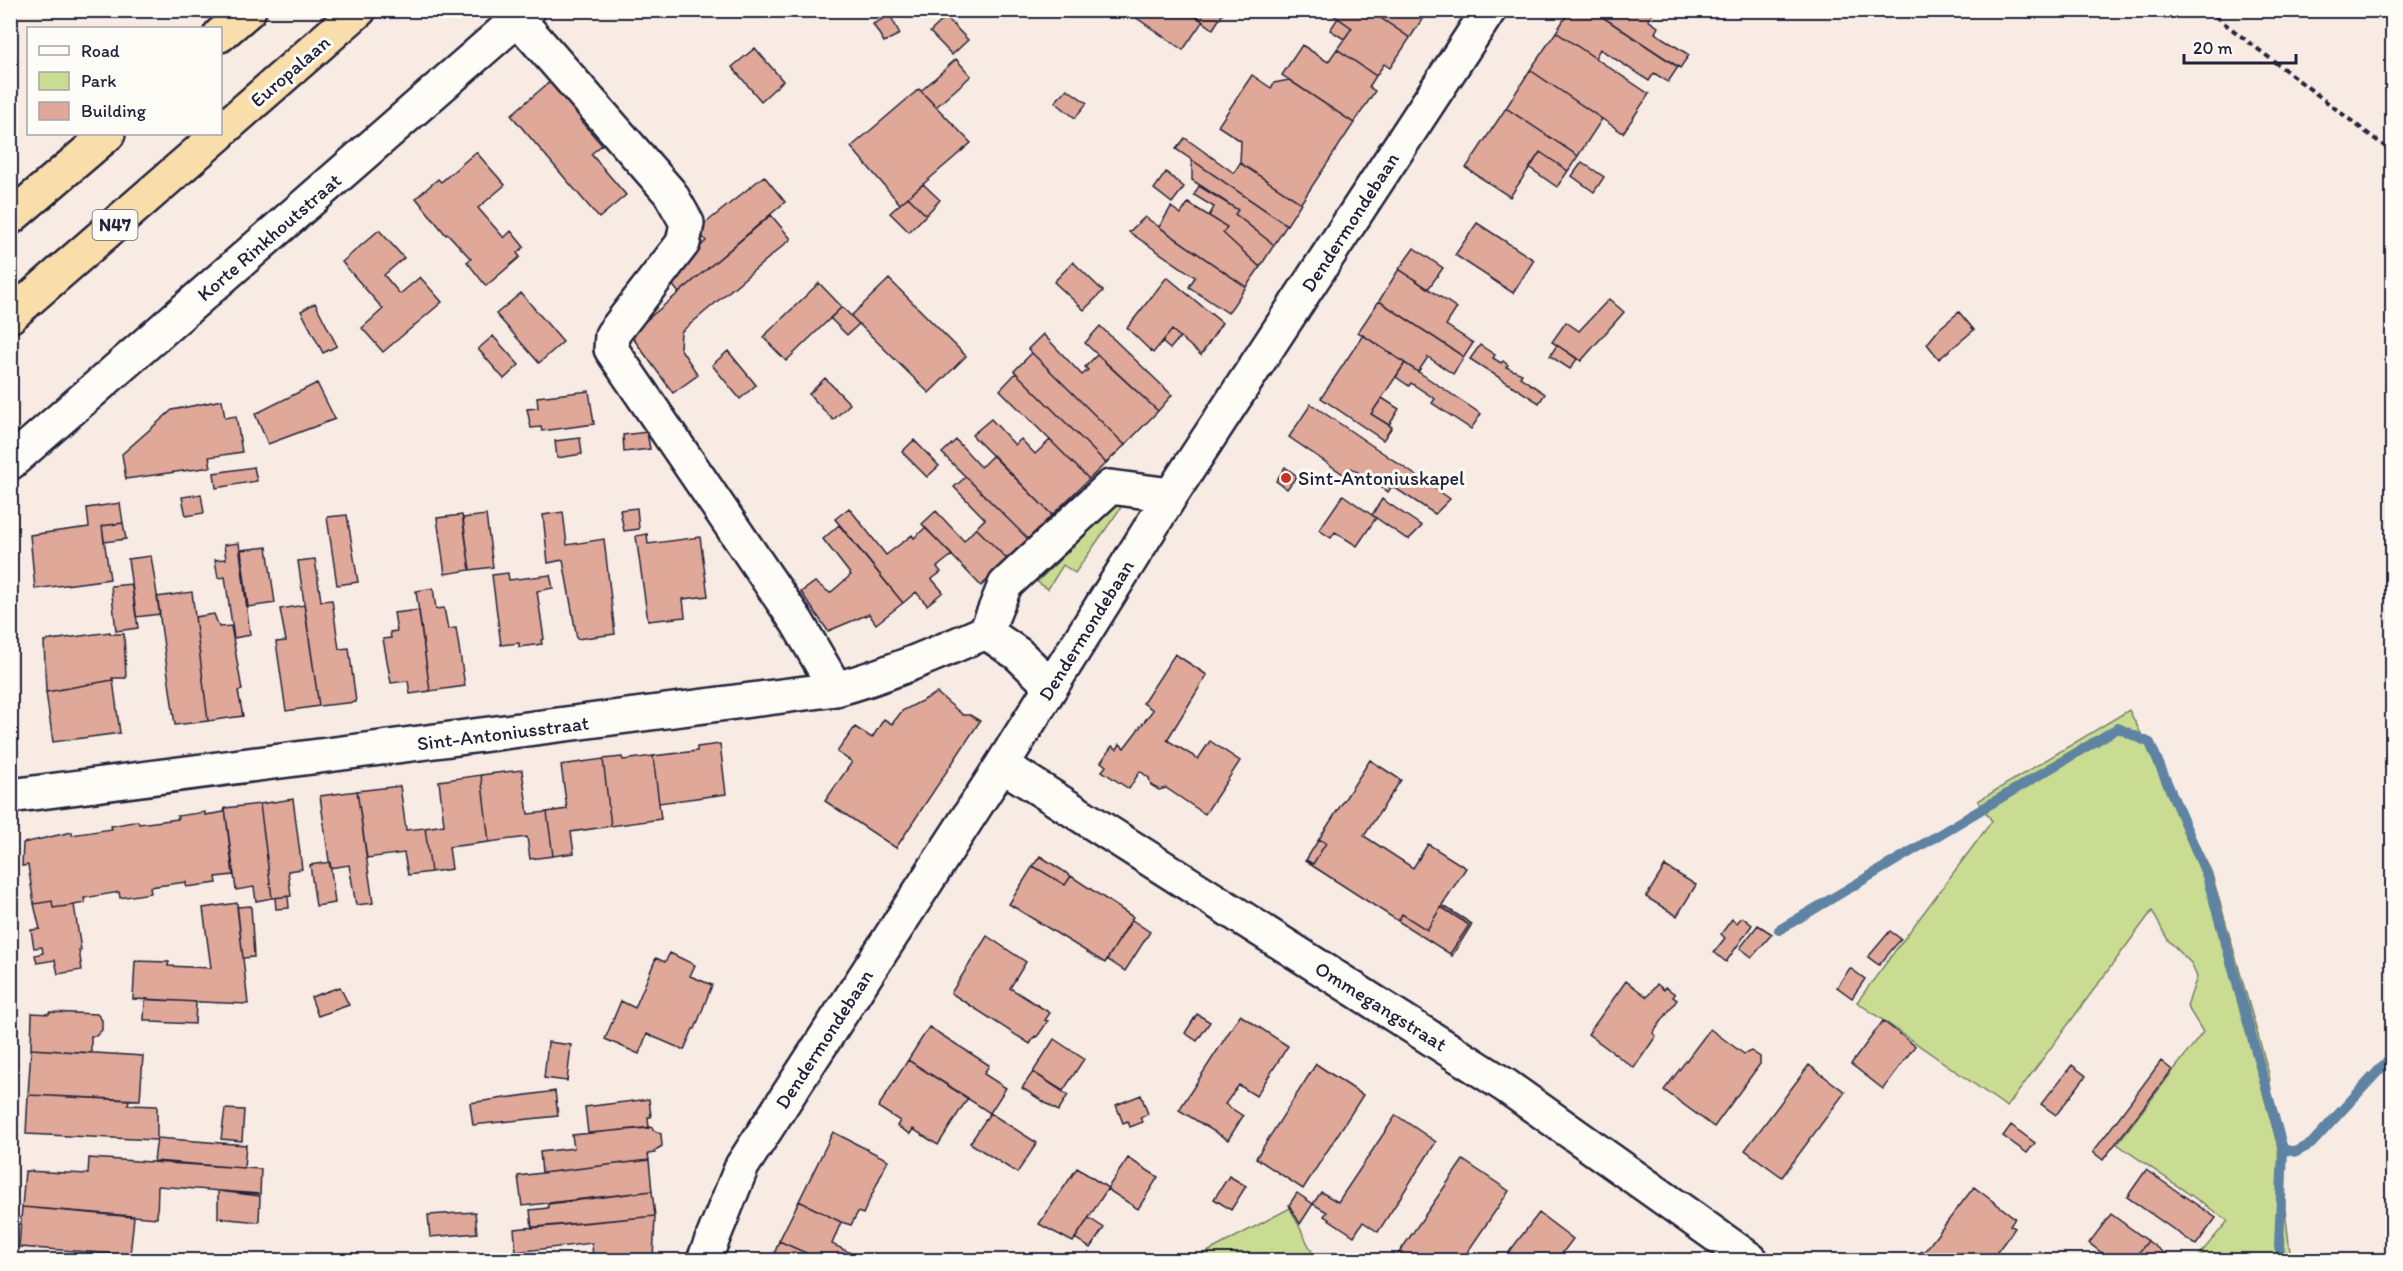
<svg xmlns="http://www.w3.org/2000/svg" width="2403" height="1271" viewBox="0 0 2403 1271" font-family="Itim,sans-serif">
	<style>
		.green { fill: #cadc91; stroke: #767f66; stroke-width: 1.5 }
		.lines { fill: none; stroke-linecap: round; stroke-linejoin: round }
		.stream { stroke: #5f83a2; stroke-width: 10 }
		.building { fill: #e0a898; stroke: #22223b; stroke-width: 1.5 }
		.minor-casing { stroke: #22223b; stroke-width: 38 }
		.highway-casing { stroke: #22223b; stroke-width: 38 }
		.path { stroke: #22223b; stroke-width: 4; stroke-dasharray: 6 4.5; stroke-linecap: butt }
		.minor { stroke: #fdfcf7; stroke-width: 33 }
		.highway { stroke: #f9ddab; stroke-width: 33 }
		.poi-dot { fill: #c8321e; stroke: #fdfcf7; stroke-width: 2 }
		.labels { text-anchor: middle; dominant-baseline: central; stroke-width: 6; stroke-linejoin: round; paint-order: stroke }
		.shield { fill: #fdfcf7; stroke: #646373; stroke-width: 1.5 }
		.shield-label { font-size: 18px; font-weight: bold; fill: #22223b }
		.street-label { font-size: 20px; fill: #22223b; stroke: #fdfcf7 }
		.poi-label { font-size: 20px; fill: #22223b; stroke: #fdfcf7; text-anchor: start }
	</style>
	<rect width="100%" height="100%" fill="#f7ebe4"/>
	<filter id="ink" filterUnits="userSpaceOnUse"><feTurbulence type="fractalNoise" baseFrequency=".0167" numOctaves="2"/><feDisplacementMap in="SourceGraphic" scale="12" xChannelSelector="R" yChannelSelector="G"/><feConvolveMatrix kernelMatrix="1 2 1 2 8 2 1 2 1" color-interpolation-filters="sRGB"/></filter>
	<g filter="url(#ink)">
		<path class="green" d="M1129 496 1075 573 1063 565 1048 589 1037 582 1107 514V498Z
			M2129 710 2211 871 2269 1074 2290 1252 2274 1260H2209L2200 1254 2228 1221 2117 1144 2203 1032 2187 1006 2197 977 2191 963 2168 940 2152 911 2007 1107 1857 1002 1992 821 1978 801Z
			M1290 1208 1316 1260H1192Z"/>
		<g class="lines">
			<path class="stream" d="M1779 930 2118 728 2150 743 2207 876 2283 1149 2296 1152 2311 1144 2392 1056
				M2282 1260 2279 1246 2283 1149"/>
		</g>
		<path class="building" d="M1125 10H1187L1203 21 1183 50Z
			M1187 10H1225L1213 29Z
			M1326 10H1369L1410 38 1390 68 1384 64 1376 76 1337 49 1352 28Z
			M1369 10H1428L1410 38Z
			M1570 10H1592L1678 67 1668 82 1654 73 1649 81 1600 49 1595 58 1556 32Z
			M1592 10H1652L1654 12 1648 20 1658 27 1655 33 1689 55 1680 68Z
			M890 15 900 34 884 42 873 24Z
			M946 17 968 40 952 55 930 32Z
			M1338 18 1352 28 1344 39 1330 30Z
			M1556 32 1649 94 1623 133 1530 70Z
			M1302 45 1328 62 1337 49 1376 76 1369 87 1375 91 1354 123 1282 75Z
			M755 48 783 81 761 101 732 67Z
			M956 59 971 76 936 107 921 91Z
			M1530 70 1602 119 1578 156 1506 108Z
			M1252 75 1271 88 1274 83 1289 80 1354 123 1301 203 1240 163 1241 141 1218 126Z
			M553 79 585 117 580 120 602 145 591 154 626 195 599 218 511 115Z
			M919 89 971 143 900 204 851 147Z
			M1067 89 1087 103 1075 118 1055 102Z
			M1506 108 1578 156 1568 171 1540 152 1510 197 1466 168Z
			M1185 138 1234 173 1240 163 1301 203 1287 225 1176 149Z
			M476 152 505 185 478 208 504 238 511 231 524 247 517 253 520 257 486 286 467 262 471 259 448 234 446 235 416 198 438 179 441 182Z
			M1540 152 1568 171 1557 187 1530 168Z
			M1192 160 1287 225 1274 245 1235 214 1238 210 1192 180Z
			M1582 162 1604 177 1594 192 1572 176Z
			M1166 172 1184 187 1172 203 1154 189Z
			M764 176 785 202 679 293 667 278 706 241 697 230Z
			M923 184 940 200 926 215 908 197Z
			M1199 186 1238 210 1235 214 1274 245 1260 267 1223 233 1227 227 1209 216 1214 207 1194 195Z
			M908 197 926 215 909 232 890 213Z
			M1188 203 1227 227 1223 233 1260 267 1246 287 1159 227 1171 207 1181 214Z
			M771 215 791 239 681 332 680 348 698 375 673 393 630 334Z
			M1145 217 1246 287 1228 313 1189 287 1195 277 1129 232Z
			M1477 223 1534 260 1513 293 1455 255Z
			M379 230 404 258 384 275 400 294 420 277 442 302 383 352 362 328 383 309 342 262Z
			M1414 248 1443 268 1428 289 1399 269Z
			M1073 262 1103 291 1084 310 1054 282Z
			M1399 269 1457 308 1446 325 1473 343 1464 357 1379 301Z
			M1167 277 1222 323 1201 355 1172 330 1153 353 1127 328Z
			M889 279 966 356 929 393 851 316Z
			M819 283 842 307 786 361 763 337Z
			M521 293 563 342 539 363 496 314Z
			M1609 299 1624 312 1581 361 1552 342 1566 322 1579 331Z
			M1379 301 1464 357 1453 374 1428 357 1418 372 1358 332Z
			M315 303 337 346 323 353 301 311Z
			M842 307 859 324 847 335 830 318Z
			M1959 312 1974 330 1939 359 1927 344 1940 328Z
			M1100 326 1172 395 1158 411 1085 343Z
			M1172 330 1180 337 1170 349 1162 342Z
			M1043 334 1082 375 1088 370 1085 367 1097 355 1158 411 1125 445 1028 349Z
			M1363 335 1405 363 1371 414 1392 427 1383 440 1321 398Z
			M493 336 519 365 504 379 478 349Z
			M1480 345 1495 355 1493 358 1501 363 1503 361 1508 365 1506 367 1522 374 1520 377 1545 394 1539 403 1470 359Z
			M1557 345 1577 359 1570 369 1550 356Z
			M728 351 756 385 740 399 712 365Z
			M1032 353 1125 445 1106 463 1014 371Z
			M1405 363 1481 414 1471 429 1432 403 1435 399 1411 383 1409 386 1396 377Z
			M1016 373 1106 463 1089 479 1000 390Z
			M825 378 850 404 833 420 809 394Z
			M317 383 335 419 268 444 255 414Z
			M589 391 594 424 542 431 541 427 531 428 527 409 538 408 537 397Z
			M1382 398 1399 409 1389 425 1371 414Z
			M222 400 225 418 236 416 242 452 209 457 211 467 126 479 122 454 172 410Z
			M1311 404 1449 498 1450 499 1435 514 1392 486 1388 492 1351 468 1346 476 1289 437Z
			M991 419 1015 445 1021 439 1035 454 1050 440 1089 479 1052 515 972 435Z
			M647 432 650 449 624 452 623 435Z
			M580 438 582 454 557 458 555 441Z
			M914 440 939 466 927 477 902 452Z
			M956 440 981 467 993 455 1052 515 1028 539 942 453Z
			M254 467 257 481 216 488 214 473Z
			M1285 467 1297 476 1287 489 1276 481Z
			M966 477 1028 539 1008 560 976 528 985 519 954 487Z
			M201 494 204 513 186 516 182 497Z
			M1343 495 1376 518 1357 546 1335 532 1331 538 1319 530Z
			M1382 499 1422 526 1409 539 1404 537 1372 515Z
			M120 503 123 523 102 526 110 579 35 589 30 535 89 527 87 508Z
			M637 508 639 529 624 531 620 510Z
			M849 508 886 555 912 535 914 538 925 528 952 555 937 567 941 572 932 579 943 592 927 605 916 592 903 603 835 519Z
			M936 511 964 541 976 528 1008 560 981 586 922 524Z
			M563 512 567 545 604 539 615 634 577 639 563 560 548 563 543 515Z
			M347 515 358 582 337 585 327 517Z
			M462 515 470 570 445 574 437 518Z
			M486 515 493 567 470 570 463 518Z
			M123 523 126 539 104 542 102 526Z
			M839 525 903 603 876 624 869 614 828 631 801 592 815 582 830 593 851 575 823 539Z
			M647 534 648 544 700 537 708 596 683 599 685 617 648 621 636 536Z
			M239 543 250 635 234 638 225 577 218 578 215 560 226 559 224 545Z
			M267 547 275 603 248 607 241 550Z
			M151 556 160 614 136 617 128 559Z
			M315 559 321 601 332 600 339 649 349 648 356 702 319 706 298 561Z
			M508 573 509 580 550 575 553 588 537 591 544 639 541 640 542 644 519 647V643L501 645 492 575Z
			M132 584 138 628 116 631 111 586Z
			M433 588 436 609 444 608 448 629 456 628 465 686 430 691 416 591Z
			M192 592 208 721 175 725 157 597Z
			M304 605 319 706 286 711 276 642 286 641 280 609Z
			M419 610 430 691 410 694 408 681 391 683 383 639 391 638 390 632 397 631 394 613Z
			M214 614 219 627 231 626 242 690 238 691 243 716 208 721 195 617Z
			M110 632V634H124L126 678H112L113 680 46 692 44 641Z
			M1175 654 1207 675 1167 740 1198 759 1210 741 1240 761 1205 814 1166 788 1159 790 1151 785 1149 778 1140 771 1129 789 1102 771 1106 766 1101 762 1112 746 1117 749 1120 744 1124 748 1153 710 1143 703Z
			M113 680 120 733 53 742 46 692Z
			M937 693 963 715H970L980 721 896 848 825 801 852 762 837 752 855 727 872 738 884 719 892 724 902 711Z
			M720 744 726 794 659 803 653 756 697 751V747Z
			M653 756 661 819 611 826 603 759 622 757 623 760Z
			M603 759 611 826 571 832 574 853 553 856 547 812 567 809 561 765Z
			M1370 760 1401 780 1364 836 1413 868 1428 844 1466 868 1442 905 1472 924 1452 956 1450 954 1469 925 1441 907 1427 930 1402 914 1398 921 1305 861 1306 860 1313 864 1326 843 1319 839Z
			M522 770 528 814 547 812 553 856 530 859 527 837 489 842 481 775Z
			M481 775 489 842 449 847 452 869 431 872 425 828 444 825 439 781Z
			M400 786 406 830 425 828 431 872 408 875 404 853 367 858 357 791Z
			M357 791 373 903 356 905 349 865 330 868 320 796Z
			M293 799 302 869 288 871 291 896 272 898 260 804Z
			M260 804 272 898 256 901 254 887 236 890 225 808Z
			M225 808 233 875 216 877 217 883 186 887V882L150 887 151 893 120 898 119 892 84 898 85 903 74 905 53 908 52 901 34 904 28 865 22 866 23 843 72 832V835L112 829 111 826 138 821 139 824 178 819 177 816 205 812V815L224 812Z
			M1319 839 1326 843 1313 864 1306 860Z
			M1040 856 1071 876 1065 885 1033 866Z
			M330 862 335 903 316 906 310 865Z
			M1033 866 1065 885 1071 876 1133 917 1105 963 1009 904Z
			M1665 866 1696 885 1677 916 1646 897Z
			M288 896 289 908 276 909 275 898Z
			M52 901 53 908 74 905 81 950H79L82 970 58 974 55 960 37 963 35 955 43 953 42 947 34 948 31 930 40 929 34 904Z
			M237 903 248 1004 133 999 135 961 169 962 168 966 211 968 203 908Z
			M251 906 254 957 243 958 237 907Z
			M1441 907 1469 925 1450 954 1398 921 1402 914 1427 930Z
			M1742 917 1752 925 1726 962 1714 952 1725 938 1721 934 1732 919 1737 923Z
			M1132 920 1150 932 1125 971 1107 959Z
			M1758 925 1772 934 1752 957 1740 948Z
			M1890 931 1901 939 1879 965 1868 957Z
			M987 936 1026 962 1010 988 1050 1013 1045 1020 1048 1021 1037 1037 1035 1036 1030 1044 951 993Z
			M670 953 695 965 690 976 712 985 695 1029H693L684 1050 647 1034 639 1054 605 1039 621 1001 635 1008 656 958 665 962Z
			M1850 968 1865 979 1852 998 1837 987Z
			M1626 981 1647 997 1657 984 1664 990 1665 987 1675 994 1673 997 1677 1000 1653 1033 1656 1036 1634 1068 1588 1034Z
			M340 987 349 1005 318 1016 311 997Z
			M145 999 196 1002 195 1024 152 1022V1020H144Z
			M49 1012 97 1014 102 1020V1030L96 1036H91V1053L31 1049 32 1013 49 1014Z
			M1197 1014 1210 1022 1197 1041 1185 1033Z
			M1240 1015 1288 1046 1256 1096 1239 1085 1225 1104 1243 1116 1228 1140 1179 1110Z
			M1883 1021 1915 1046 1883 1089 1851 1064Z
			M929 1027 989 1065 984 1074 1006 1088 990 1113 908 1060Z
			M1710 1029 1744 1054 1751 1051 1760 1057V1064L1714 1127 1664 1090Z
			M1054 1039 1084 1059 1063 1091 1033 1072Z
			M548 1042 571 1045 567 1081 544 1078Z
			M31 1049 143 1056 140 1100 28 1095Z
			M908 1060 968 1098 938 1145 913 1129 910 1134 897 1126 900 1121 878 1107Z
			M2161 1061 2172 1070 2103 1160 2093 1152Z
			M1316 1064 1363 1095 1303 1189 1256 1158Z
			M1809 1065 1845 1092 1782 1177 1745 1150Z
			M2072 1065 2086 1076 2056 1115 2041 1104Z
			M1033 1072 1068 1095 1058 1111 1022 1088Z
			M555 1091 558 1116 473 1125 470 1103Z
			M28 1095 129 1100 128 1105 157 1106V1138L156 1140 26 1134Z
			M1141 1095 1148 1114 1140 1118 1143 1122 1130 1127 1128 1121 1123 1123 1116 1105Z
			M649 1099 651 1117H648L649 1128 588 1133 585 1107Z
			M225 1109 244 1110 242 1141 221 1139Z
			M990 1113 1037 1143 1017 1173 970 1143Z
			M1396 1115 1436 1142 1378 1232 1363 1222 1354 1236 1324 1216 1327 1212 1313 1204 1321 1192 1338 1202Z
			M2011 1125 2035 1143 2027 1153 2003 1136Z
			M652 1127 653 1130 661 1134 662 1146 654 1151 655 1153 648 1154 649 1160 542 1173 540 1152 574 1148 572 1135Z
			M833 1132 888 1160 863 1214 858 1212 851 1225 841 1222 799 1201Z
			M157 1138 246 1145 244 1168 154 1161Z
			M89 1158 261 1169 260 1194 158 1186 157 1218 22 1207 25 1171 88 1174Z
			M1128 1158 1158 1177 1138 1209 1107 1189Z
			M649 1160 652 1191 522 1206 518 1176Z
			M1463 1160 1509 1191 1462 1260H1394Z
			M1077 1168 1108 1188 1073 1242 1039 1224Z
			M2146 1170 2216 1218 2196 1245 2127 1197Z
			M1229 1176 1246 1186 1231 1210 1214 1199Z
			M1974 1187 2015 1218 2010 1225 2015 1228 1991 1260H1915L1922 1251 1924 1252Z
			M218 1191 260 1196 259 1222 218 1218Z
			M652 1191 655 1216 532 1228 530 1210 548 1208V1204Z
			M1297 1193 1313 1204 1300 1224 1289 1205Z
			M799 1201 841 1222 832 1244 851 1253 848 1260H822L779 1241Z
			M22 1207 134 1217 130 1255 19 1247Z
			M475 1212 477 1233 430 1237 428 1215Z
			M1539 1213 1573 1239 1557 1260H1503Z
			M2111 1214 2148 1241 2133 1260H2111L2089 1243Z
			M655 1216 653 1260H593L592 1243 516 1252 514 1229Z
			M1089 1218 1104 1228 1090 1248 1075 1238Z
			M779 1241 822 1260H772Z
			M2148 1241 2173 1260H2133Z
			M2040 1251 2053 1260H2034Z
			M187 1255 258 1260H186Z"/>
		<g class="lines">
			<defs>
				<path id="minor" d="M518 19 670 193 687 223 683 243 612 335 611 349 797 622 836 689
					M10 463 528 10
					M986 632 1005 585 1110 487 1171 495
					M1002 765 1506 1086 1751 1260
					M10 796 836 689C888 675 937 653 986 632L1018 654 1051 686
					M704 1260 742 1166 1002 765 1171 495 1489 10"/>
				<path id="highway" d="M220 35 249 10
					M220 132 359 10
					M10 218 108 134
					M10 316 219 134"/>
			</defs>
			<use href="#minor" class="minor-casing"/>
			<use href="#highway" class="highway-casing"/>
			<path class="path" d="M2207 10 2392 152"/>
			<use href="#minor" class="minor"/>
			<use href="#highway" class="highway"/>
		</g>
	</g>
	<circle class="poi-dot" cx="1286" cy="478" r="6"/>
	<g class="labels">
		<rect class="shield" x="92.5" y="210" width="45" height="30" rx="4.5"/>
		<g class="shield-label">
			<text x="115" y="225">N47</text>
		</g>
		<g class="street-label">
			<text transform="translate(290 71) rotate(-41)">Europalaan</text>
			<text transform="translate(1350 222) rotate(-57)">Dendermondebaan</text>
			<text transform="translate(269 237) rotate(-41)">Korte Rinkhoutstraat</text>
			<text transform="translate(1086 630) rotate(-58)">Dendermondebaan</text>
			<text transform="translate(503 733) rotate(-7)">Sint-Antoniusstraat</text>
			<text transform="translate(1381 1006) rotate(32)">Ommegangstraat</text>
			<text transform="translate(824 1039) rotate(-57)">Dendermondebaan</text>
		</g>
		<g class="poi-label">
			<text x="1298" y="478">Sint-Antoniuskapel</text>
		</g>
	</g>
	<rect width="2403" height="1271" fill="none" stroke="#fdfcf7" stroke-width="36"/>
	<rect x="18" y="18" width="2367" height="1235" fill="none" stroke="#22223b" stroke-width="2" filter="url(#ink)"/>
	<rect x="27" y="27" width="195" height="108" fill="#fdfcf7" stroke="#a5a5ac" stroke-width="1.5"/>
	<rect x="39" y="46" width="30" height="9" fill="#fdfcf7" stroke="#a5a5ac" stroke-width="1.5"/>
	<text x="81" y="57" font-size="18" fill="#22223b">Road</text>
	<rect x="39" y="72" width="30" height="18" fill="#cadc91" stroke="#a5a5ac" stroke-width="1.5"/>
	<text x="81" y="87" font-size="18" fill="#22223b">Park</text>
	<rect x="39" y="102" width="30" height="18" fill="#e0a898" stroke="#a5a5ac" stroke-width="1.5"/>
	<text x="81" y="117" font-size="18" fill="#22223b">Building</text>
	<path d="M2184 54v9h112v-9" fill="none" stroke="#22223b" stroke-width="3"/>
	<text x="2193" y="54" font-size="18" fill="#22223b" stroke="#fdfcf7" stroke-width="4.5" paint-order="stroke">20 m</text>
</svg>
